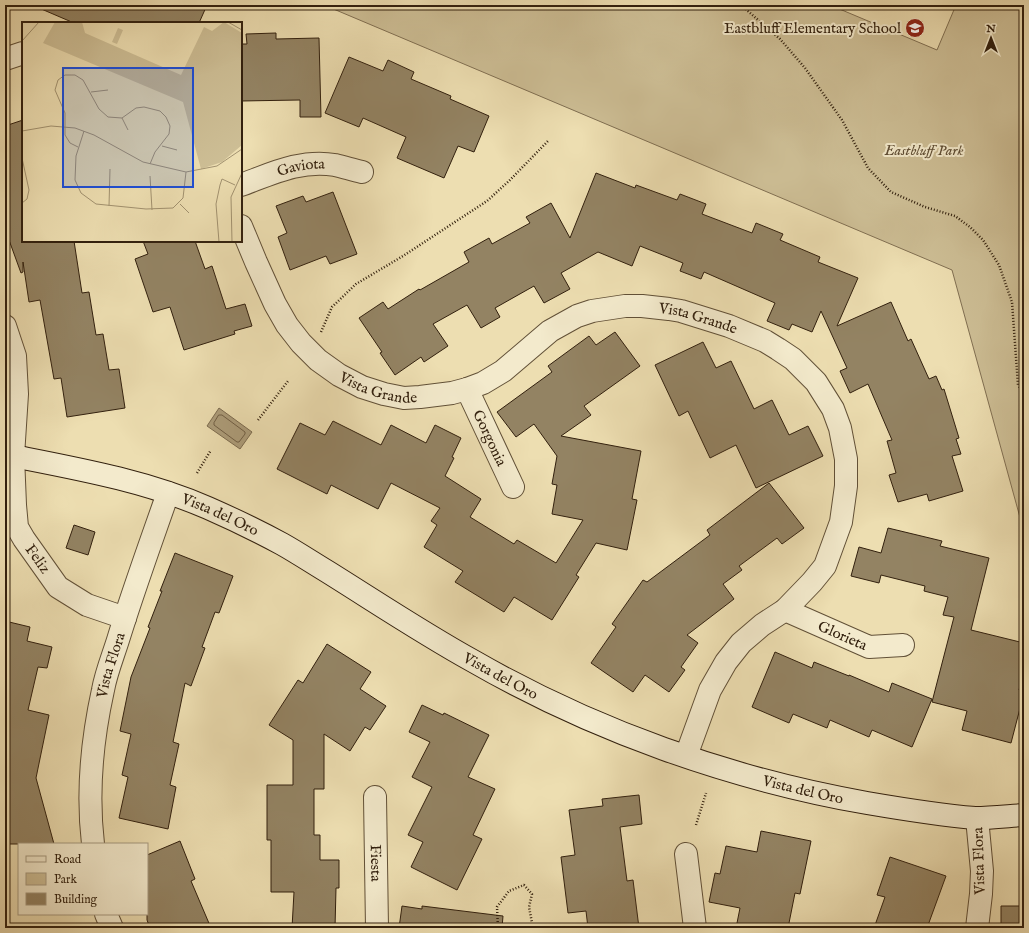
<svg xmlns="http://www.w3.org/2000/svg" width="1029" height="933" viewBox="0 0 1029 933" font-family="'IM FELL English',serif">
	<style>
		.green { fill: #cdbe95; stroke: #806f52 }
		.water { fill: #ad9d7a; stroke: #7c6b4f }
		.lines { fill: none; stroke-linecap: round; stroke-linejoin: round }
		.shore { stroke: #705e44; stroke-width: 1 }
		.building { fill: #938363; stroke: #32200e }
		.street-casing { stroke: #615037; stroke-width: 24 }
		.secondary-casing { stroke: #32200e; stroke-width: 24 }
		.path { stroke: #32200e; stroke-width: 2.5; stroke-dasharray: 1 2; stroke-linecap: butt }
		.street { stroke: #f3eacc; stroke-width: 22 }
		.secondary { stroke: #f3eacc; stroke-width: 22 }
		.labels { text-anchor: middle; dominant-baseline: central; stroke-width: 4; stroke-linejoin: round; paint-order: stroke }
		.poi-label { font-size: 15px; fill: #32200e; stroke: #f3eacc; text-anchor: end }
		.park-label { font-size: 15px; font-style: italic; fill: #604f36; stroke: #f3eacc }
		.street-label { font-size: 15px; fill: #32200e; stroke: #f3eacc }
		.inset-road { fill: none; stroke: #a29270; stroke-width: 1 }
		.view { fill: #1d4ed8; fill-opacity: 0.15; stroke: #1d4ed8; stroke-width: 2 }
		.inset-edge { fill: none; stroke: #32200e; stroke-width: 2 }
	</style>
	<rect width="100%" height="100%" fill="#eddeb1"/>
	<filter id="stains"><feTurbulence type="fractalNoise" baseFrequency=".005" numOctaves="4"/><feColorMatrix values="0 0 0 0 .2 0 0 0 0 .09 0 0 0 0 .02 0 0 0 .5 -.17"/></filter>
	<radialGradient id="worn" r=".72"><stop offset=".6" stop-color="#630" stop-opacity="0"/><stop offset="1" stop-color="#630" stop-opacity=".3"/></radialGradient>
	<path class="green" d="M324 5H830L937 50 956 5H1024V532L952 270Z"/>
	<path class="water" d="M219 408 252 432 240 449 207 426Z"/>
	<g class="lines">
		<path class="shore" d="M219 415H222L245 432V434L239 442H237L214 425V423Z"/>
	</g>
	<path class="building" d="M32 5H207L199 23H74Z
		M276 33V39L319 38 321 117H300V100L241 101V44H247L246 34Z
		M349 57 383 71 388 60 414 72 411 79 451 96 450 99 489 116 474 152 458 146 444 178 397 158 406 137 363 118 359 127 325 113Z
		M23 120V241H74L82 293 89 292 96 335 103 334 109 370 119 369 125 408 67 417 61 378 54 379 40 300 29 302 23 262V272L21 273 5 229V126Z
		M596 173 635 188 636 185 677 200 680 194 706 204 702 214 752 233 756 223 783 234 780 240 820 257 818 262 858 278 837 326 891 302 908 341 911 339 929 379 936 376 942 390 944 389 959 438 956 439 961 454 952 456 963 491 929 501 927 494 898 502 889 475 896 473 887 441 892 440 868 384 850 393 840 371 847 368 821 311 812 332 792 324 789 330 767 321 775 303 704 272 701 279 680 271 683 263 640 246 632 266 598 252 561 273 570 289 544 303 534 286 495 308 500 317 481 328 467 305 433 324 448 346 424 362 421 357 395 375 380 353 382 352 359 318 383 302 388 309 419 289 420 290 469 262 464 252 489 238 492 244 530 223 526 217 551 203 570 238Z
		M333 192 357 254 330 264 326 256 290 270 278 237 287 233 276 206 303 196 306 202Z
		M143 241H195L205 269 212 266 226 309 245 304 252 326 234 331 235 334 184 350 170 307 153 312 135 259 148 254Z
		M615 332 640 366 584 406 591 415 561 436 641 451 632 499 637 500 627 550 596 543 576 575 579 577 552 620 514 597 504 612 455 582 463 571 424 547 437 525 431 521 440 508 391 483 378 509 331 485 327 494 277 469 300 423 325 435 333 421 381 445 391 425 426 443 435 425 461 438 452 457 454 458 445 476 481 499 470 517 514 544 517 540 556 563 583 520 552 514 557 485 552 484 557 456 534 424 516 437 497 412 552 372 548 366 589 336 596 345Z
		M703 342 716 368 731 361 754 409 772 400 789 435 808 426 823 456 756 488 736 445 710 458 688 411 679 416 655 365Z
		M769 483 804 528 782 544 777 538 739 566 742 570 723 584 734 599 687 635 698 643 681 667 685 670 669 692 645 675 633 692 591 663 616 627 612 624 643 580 647 582 710 535 707 530Z
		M74 525 95 532 88 555 66 548Z
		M888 528 942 541 940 546 989 558 971 630 1024 643V671L1019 690 1024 691V693L1011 743 962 730 967 711 932 702 954 617 943 615 948 597 924 591 925 586 881 575 879 583 851 576 859 547 881 553Z
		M175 553 233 576 219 613 215 612 202 647 205 648 191 686 185 683 173 742 179 744 170 785 176 787 168 829 119 818 128 777 122 775 131 734 120 731 131 677 150 628 148 627 162 591H160Z
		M5 621 30 627 27 641 52 647 47 668 38 667 28 710 49 715 36 778 54 844H5Z
		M327 644 371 672 360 689 386 706 370 730 365 727 350 751 324 734V789H314V835H320V860H339V888H336L335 928H292L294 892H271V840H267V785H293V740L269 725 298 680 303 683Z
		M775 652 812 668 814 662 849 676V675L889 692 892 683 932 699 912 747 872 730 869 737 830 720 827 728 793 714 789 723 752 707Z
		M422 705 443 715 444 713 489 735 468 777 495 789 473 835 482 839 457 890 411 867 423 842 408 835 432 787 412 777 430 742 409 732Z
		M639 795 642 824 620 827 627 881 633 880 639 928H588L586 911 568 913 561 857 575 855 569 810 603 806 602 799Z
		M761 831 811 841 800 894 795 893 788 928H736L740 908 709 902 715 873 720 874 726 846 757 852Z
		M180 841 195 879 191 881 211 928H150L147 920V855Z
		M890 857 946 876 927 928H874L885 897 877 895Z
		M402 906 422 909V906L503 916 502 928H399Z
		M1001 906H1024V928H1001Z"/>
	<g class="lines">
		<defs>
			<g id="street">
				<path d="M5 59 23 53"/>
				<path id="s1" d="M241 185C271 174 301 159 335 165 344 167 353 170 362 172"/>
				<path id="s2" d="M241 226 256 262 275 304 287 325 301 343 318 360 339 375 362 387 384 394 404 398 420 397 452 393 467 389 483 383 503 371 550 331 577 316 592 311 625 306H642L669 309 681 311 729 326 765 341 778 349 793 359 816 382 833 409 840 428 846 459V486L841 522 825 566 812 582 785 610 762 625 741 643 726 662 710 690 686 756"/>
				<path id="s3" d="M5 326 15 356 17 394 13 456 15 505 17 527 24 539 58 587 87 605 125 618"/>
				<path id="s4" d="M467 389 513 487"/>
				<path id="s5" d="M785 610 869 647 903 645"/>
				<path id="s6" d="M375 797 377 928"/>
				<path id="s7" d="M93 844C87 793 92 740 103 690 106 673 113 656 118 640 133 591 151 542 168 493"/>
				<path d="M686 854 695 928"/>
				<path d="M106 914 112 928"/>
				<path d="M977 928 981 894 982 871 977 818"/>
			</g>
			<g id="secondary">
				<path id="s8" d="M5 456H13C79 469 146 481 208 508 233 519 258 531 282 544 298 553 313 563 328 572 376 602 424 634 473 661 593 730 730 779 867 803 902 809 939 815 975 818 991 818 1008 816 1024 815"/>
			</g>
		</defs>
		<use href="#street" class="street-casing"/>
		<use href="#secondary" class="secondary-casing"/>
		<path class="path" d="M741 5 780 39 805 68 842 120 868 168 891 192 925 207 955 216 970 227 983 240 999 265 1012 302 1018 385 1024 393
			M321 332 332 307 356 284 403 256 487 201 509 181 548 141
			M258 420 288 381
			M197 473 211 450
			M696 825 706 793
			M498 928 497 907 509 891 524 885 532 894 529 907 533 928"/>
		<use href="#street" class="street"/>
		<use href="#secondary" class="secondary"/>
	</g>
	<defs>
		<symbol id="school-disc" viewBox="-11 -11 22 22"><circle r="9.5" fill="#8f2418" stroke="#f3eacc"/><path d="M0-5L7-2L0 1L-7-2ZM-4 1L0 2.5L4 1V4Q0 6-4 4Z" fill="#fff"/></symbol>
	</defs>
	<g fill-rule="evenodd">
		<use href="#school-disc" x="904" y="17" width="22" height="22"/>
	</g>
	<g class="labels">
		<g class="poi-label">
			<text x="901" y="28">Eastbluff Elementary School</text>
		</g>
		<g class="park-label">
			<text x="924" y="150">Eastbluff Park</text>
		</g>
		<g class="street-label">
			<text stroke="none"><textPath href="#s1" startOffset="63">Gaviota</textPath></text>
			<text stroke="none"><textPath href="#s2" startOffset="572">Vista Grande</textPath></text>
			<text stroke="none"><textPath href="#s2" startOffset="224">Vista Grande</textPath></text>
			<text stroke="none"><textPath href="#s4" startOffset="54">Gorgonia</textPath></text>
			<text stroke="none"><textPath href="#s8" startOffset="224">Vista del Oro</textPath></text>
			<text stroke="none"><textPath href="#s3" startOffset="241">Feliz</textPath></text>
			<text stroke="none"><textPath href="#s5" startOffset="63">Glorieta</textPath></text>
			<text stroke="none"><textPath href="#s7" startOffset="181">Vista Flora</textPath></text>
			<text stroke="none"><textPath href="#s8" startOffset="548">Vista del Oro</textPath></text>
			<text stroke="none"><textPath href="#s8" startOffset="872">Vista del Oro</textPath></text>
			<text transform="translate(979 861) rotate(-92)">Vista Flora</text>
			<text stroke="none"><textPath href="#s6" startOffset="66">Fiesta</textPath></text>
		</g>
	</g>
	<g transform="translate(22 22)">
		<rect width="220" height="220" fill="#eddeb1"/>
		<path d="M33 0H60L63 11 159 53 182 5 190 9 202 0 220 11V123L200 140 179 147 161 80 21 21ZM96 6 101 8 95 22 90 20Z" fill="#cdbe95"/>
		<path class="inset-road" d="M206 0 220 8M0 19 17 0M69 70 86 68M100 96 106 108M0 109 29 104 53 106 72 113 121 140 164 150 195 144 220 127M62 109 54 134 53 158 59 171 74 182 124 187 151 186 161 176 164 150M140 124 155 128M56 125 48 121 43 113V91L33 68 36 58 43 53H53L61 58 77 87 86 95 100 96 114 86 122 85 138 89 144 95 148 104 147 112 133 130 128 142M0 136 7 168 5 177 0 181M128 154 130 188M158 182 167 191M87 184 88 147M197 220 194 182 198 163 200 157 213 163M210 220 209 175 220 151"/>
		<path class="view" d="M41 46H171V165H41Z"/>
		<rect width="220" height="220" class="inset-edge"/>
	</g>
	<rect width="1029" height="933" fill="none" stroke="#eddeb1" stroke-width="20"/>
	<rect x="6" y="6" width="1017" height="921" fill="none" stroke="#32200e" stroke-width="2"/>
	<rect x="10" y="10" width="1009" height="913" fill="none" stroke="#32200e"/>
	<rect x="18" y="843" width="130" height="72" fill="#f3eacc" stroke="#a69980"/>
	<rect x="26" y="856" width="20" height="6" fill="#f3eacc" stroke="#a69980"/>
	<text x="54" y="863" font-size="12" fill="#32200e">Road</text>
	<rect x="26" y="873" width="20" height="12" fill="#cdbe95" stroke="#a69980"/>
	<text x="54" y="883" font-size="12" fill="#32200e">Park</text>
	<rect x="26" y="893" width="20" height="12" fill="#938363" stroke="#a69980"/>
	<text x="54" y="903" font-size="12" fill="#32200e">Building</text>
	<g transform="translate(991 38)" stroke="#f3eacc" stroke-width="3" paint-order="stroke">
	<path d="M0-3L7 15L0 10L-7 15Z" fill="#32200e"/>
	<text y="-6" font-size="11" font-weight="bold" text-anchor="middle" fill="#32200e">N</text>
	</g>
	<rect width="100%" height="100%" filter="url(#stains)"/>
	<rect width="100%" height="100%" fill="url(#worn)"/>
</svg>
